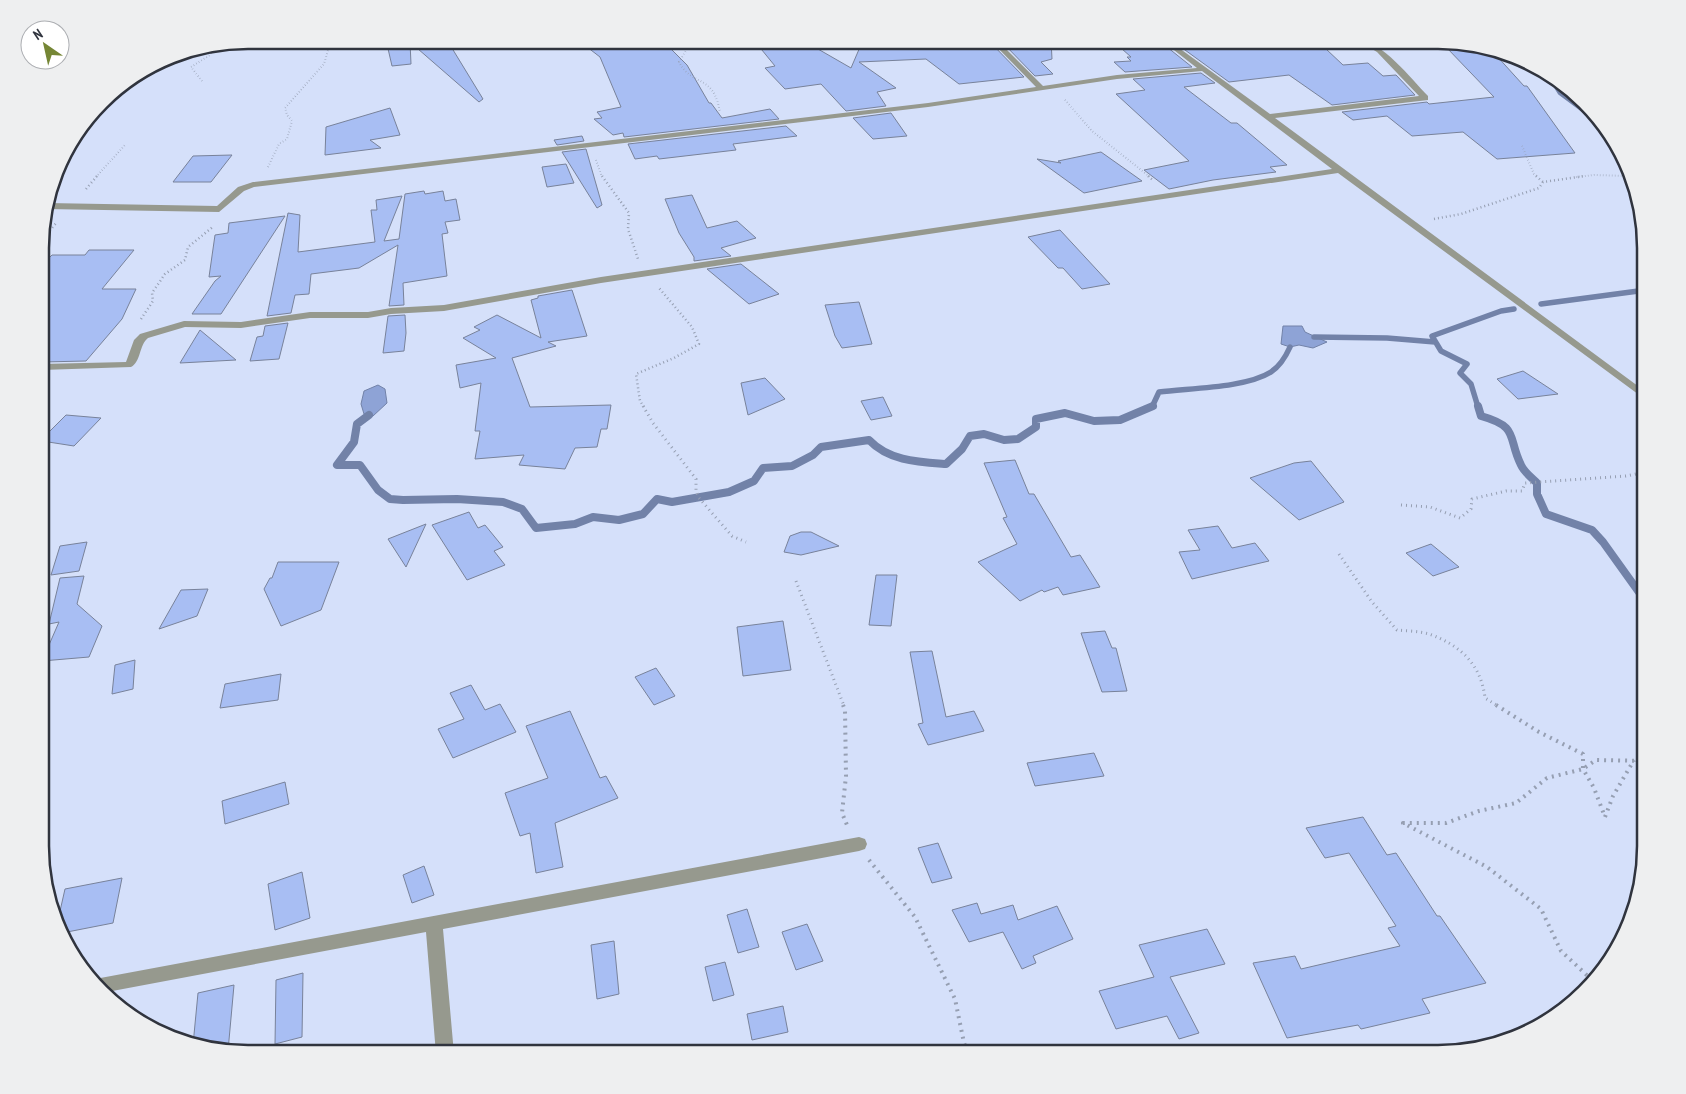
<svg xmlns="http://www.w3.org/2000/svg" width="1686" height="1094" viewBox="0 0 1686 1094" font-family="'PT Sans Narrow',sans-serif">
	<style>
		.water { fill: #8ea3d6; stroke: #7282a8 }
		.lines { fill: none; stroke-linecap: round; stroke-linejoin: round }
		.stream-far2 { stroke: #7282a8; stroke-width: 4.5 }
		.stream-far1 { stroke: #7282a8; stroke-width: 5.5 }
		.stream { stroke: #7282a8; stroke-width: 8 }
		.building { fill: #a8bef3; stroke: #78829a }
		.path-far3 { stroke: #969fb2; stroke-width: 2; stroke-dasharray: 0.5 2.5; stroke-linecap: butt }
		.path-far2 { stroke: #969fb2; stroke-width: 2.5; stroke-dasharray: 1 3; stroke-linecap: butt }
		.path-far1 { stroke: #969fb2; stroke-width: 3; stroke-dasharray: 1 4; stroke-linecap: butt }
		.path { stroke: #969fb2; stroke-width: 4; stroke-dasharray: 2 5; stroke-linecap: butt }
		.street { fill: #96998e; fill-rule: evenodd }
		.rim { fill: none; stroke: #30343e; stroke-width: 2.5 }
	</style>
	<rect width="100%" height="100%" fill="#d5e0fa"/>
	<path class="water" d="M1283 326H1302L1305 332 1327 342 1313 348 1299 345 1290 347 1281 344Z
		M378 385 385 389 387 403 373 416 364 414 361 404 364 391Z"/>
	<g class="lines">
		<path class="stream-far2" d="M1517 58 1547 72 1560 93 1595 119"/>
		<path class="stream-far1" d="M1541 304 1646 290
			M1314 337 1387 338 1435 342
			M1152 407 1159 392C1190 388 1246 388 1271 372 1280 366 1286 356 1290 347
			M1478 407 1471 384 1460 373 1467 364 1441 351 1432 336 1501 311 1514 309"/>
		<path class="stream" d="M1478 406 1481 416C1520 427 1507 437 1521 465 1524 472 1532 478 1537 483V494L1546 514 1592 530 1603 542 1646 602
			M369 415 357 424 354 442 337 465H360L378 490 390 499 403 500 457 499 503 502 522 509 536 528 575 524 593 517 619 520 643 514 657 499 672 502 729 492 754 481 763 468 792 466 813 455 821 447 869 440C889 461 918 462 946 464L962 449 970 436 984 434 1004 440 1018 439 1036 427V419L1065 413 1094 421 1120 420 1153 406"/>
	</g>
	<path class="building" d="M386 40H447L483 99 479 102 410 42 411 64 392 66Z
		M578 40H671L672 50 687 65 709 103H711L722 118 770 109 779 119 624 137 623 133 613 135 594 119 602 118 597 112 621 107 600 57Z
		M791 40 797 49 811 45 851 68 863 40H988L1024 77 959 84 926 59 859 62 896 88 877 92 886 106 846 111 821 84 785 89 765 68 775 66 757 44Z
		M1000 40H1051L1052 59 1041 62 1053 74 1035 76Z
		M1112 40H1152L1157 43H1162L1192 67 1125 72 1114 62 1131 61 1127 57H1131Z
		M1197 40H1317L1321 44 1325 43 1326 49 1343 65 1368 63 1383 76 1396 75 1415 95 1332 105 1289 75 1229 82 1174 42Z
		M1446 47 1479 48 1482 53 1495 54 1524 86H1527L1575 153 1497 159 1463 132 1412 136 1387 116 1353 120 1342 112 1427 102 1429 104 1494 97Z
		M1201 73 1215 83 1184 87 1231 123H1237L1287 165 1270 167 1276 172 1213 180 1169 189 1144 170 1189 161 1116 94 1145 90 1133 79Z
		M390 108 400 135 370 140 381 148 325 155 326 127Z
		M891 113 907 136 873 139 853 118Z
		M786 126 797 136 733 144 736 150 659 159 657 156 635 159 628 144Z
		M582 136 584 141 557 145 554 140Z
		M586 149 602 205 597 208 562 152Z
		M1101 152 1142 181 1084 193 1037 159 1061 163 1058 161Z
		M232 155 211 182H173L193 156Z
		M566 164 574 183 547 187 542 167Z
		M424 191 425 194 443 191 445 201 456 199 460 220 445 222 448 233 442 234 447 276 403 283 404 305 389 306 398 245 359 268 311 274 309 294 295 295 291 313 267 316 288 213 300 215 298 252 375 242 371 210H377L376 200 402 196 384 241 399 239 405 194Z
		M692 195 707 228 737 221 756 238 721 248 731 256 694 261V257L679 233 665 199Z
		M285 216 221 314H192L215 281 221 276 209 277 215 235 228 233 229 223Z
		M1060 230 1110 284 1082 289 1063 268H1058L1028 237Z
		M89 250H134L102 289H136L122 319 86 361 42 362V265L52 255H85Z
		M741 264 779 294 749 304 707 269Z
		M572 290 587 336 548 342 556 346 512 358 530 407 611 405 607 429H601L597 447 575 448 565 469 519 465 524 455 475 459 480 431H475L481 383 460 388 456 365 496 358 463 338 480 330 474 327 497 315 541 338 531 300 538 298V296Z
		M859 302 872 344 842 348 835 336 825 305Z
		M405 315 406 333 404 351 383 353 388 316Z
		M288 323 279 359 250 361 257 337 263 336 265 326Z
		M200 330 236 360 180 363Z
		M1523 371 1558 394 1518 399 1497 379Z
		M765 378 785 399 748 415 741 383Z
		M883 397 892 416 871 420 861 401Z
		M66 415 101 418 74 446 42 441V439Z
		M1015 460 1029 494H1034L1071 557 1080 555 1100 587 1063 595 1058 587 1044 592 1042 590 1020 601 978 562 1017 544 1003 518 1007 517 984 463Z
		M1311 461 1344 502 1299 520 1250 478 1294 463Z
		M469 512 478 528 485 525 503 547 494 551 505 565 467 580 432 525Z
		M426 524 406 567 388 539Z
		M1218 526 1232 548 1255 543 1269 561 1192 579 1179 552 1200 550 1188 530Z
		M801 532H811L839 546 801 555 784 552 790 536Z
		M87 542 79 571 51 575 60 546Z
		M1431 544 1459 567 1433 576 1406 553Z
		M278 562H339L321 610 281 626 264 589 270 578H272Z
		M876 575H897L891 626 869 625Z
		M84 576 77 604 102 626 89 657 42 661 59 622 49 624 60 578Z
		M208 589 197 616 159 629 181 590Z
		M783 621 791 670 743 676 737 627Z
		M1105 631 1112 648H1116L1127 691 1102 692 1081 633Z
		M932 651 946 717 974 711 984 731 928 745 918 724 923 723 910 652Z
		M135 660 133 689 112 694 115 665Z
		M656 668 675 696 654 705 635 677Z
		M281 674 278 700 220 708 225 684Z
		M471 685 485 710 500 704 516 732 453 758 438 729 464 719 450 693Z
		M570 711 600 778 606 776 618 798 555 823 563 867 536 873 530 833 520 836 505 793 548 778 526 726Z
		M1094 753 1104 776 1035 786 1027 763Z
		M285 782 289 804 225 824 222 801Z
		M1363 817 1387 855 1396 853 1437 916H1440L1486 983 1422 999 1430 1013 1361 1029 1358 1025 1287 1038 1253 963 1295 956 1301 969 1400 946 1388 928 1396 926 1349 853 1325 858 1306 828Z
		M938 843 952 878 932 883 918 848Z
		M424 866 434 895 412 903 403 875Z
		M302 872 310 918 275 930 268 884Z
		M122 878 113 923 62 933 58 920 65 889Z
		M977 903 981 914 1013 905 1018 920 1057 906 1073 939 1033 956 1036 963 1022 969 1003 932 969 942 952 910Z
		M747 909 759 947 738 953 727 915Z
		M807 924 823 961 796 970 782 932Z
		M1207 929 1225 964 1170 977 1199 1033 1179 1039 1167 1016 1116 1029 1099 991 1154 977 1139 945Z
		M614 941 619 994 597 999 591 945Z
		M725 962 734 995 713 1001 705 967Z
		M303 973 302 1037 275 1044 276 980Z
		M234 985 228 1051 193 1045 198 993Z
		M783 1006 788 1032 752 1040 747 1014Z"/>
	<g class="lines">
		<path class="path-far3" d="M685 40 687 49 679 62C693 88 714 73 720 113
			M202 81 191 67 210 55 215 46
			M1065 100 1092 131 1150 177
			M1522 146 1534 174 1538 177
			M596 160 602 177
			M268 167 279 144 287 139 292 121 287 115 285 108 324 64 331 40
			M96 177 125 145
			M1576 177 1594 175 1628 176"/>
		<path class="path-far2" d="M602 176 629 213 628 229 638 259
			M1148 176 1154 181
			M1536 176 1543 182
			M86 189 97 176
			M1434 219 1461 214 1539 188 1543 182 1585 176
			M42 240 57 222
			M141 319 153 301 152 293 165 274 185 260 188 247 214 226
			M644 407 640 401 636 374 674 358 699 344 692 327 659 288"/>
		<path class="path-far1" d="M643 406 653 423 696 479V491L699 498 732 536 746 542
			M1401 505 1430 507 1460 518 1471 509 1472 499 1506 491H1522L1525 483 1626 476 1646 472
			M1339 554 1372 602 1397 630C1407 631 1419 631 1429 634 1460 645 1481 664 1485 698L1498 706
			M796 581 844 706"/>
		<path class="path" d="M843 705 845 710 846 776 842 813 847 825
			M1496 705 1539 732 1583 754V769L1594 788 1605 817 1613 796 1634 760
			M869 860 915 917 955 999 964 1043 969 1054
			M1592 980 1561 951 1541 909 1487 867 1403 823H1446L1479 811 1516 803 1547 778 1583 769 1596 760 1646 761"/>
		<path class="street" d="M990 40H997L1043 86 1117 75 1197 68 1161 40H1168L1270 114 1419 96 1377 52 1357 40C1382 40 1411 79 1428 96V100L1275 118 1646 392V400L1338 173 601 283 444 311 391 314 368 318H310L241 328 185 327 148 338C139 345 141 362 131 367L42 370V364L126 362 134 340 140 334 184 321 241 322 310 312H368L391 308 444 305 601 277 1332 169 1202 71 1117 79 928 107 254 187 244 191 219 212 46 209 47 203 217 206 238 187 253 182 928 103 1036 87Z
			M1319 40H1329L1322 42Z
			M859 837 865 839 867 844 865 849 859 851 443 929 454 1054H436L426 932 107 992 95 979Z"/>
	</g>
	<path d="M0 0H1686V1094H0ZM248 49H1438A199 199 0 0 1 1637 248V846A199 199 0 0 1 1438 1045H248A199 199 0 0 1 49 846V248A199 199 0 0 1 248 49Z" fill="#eeeff0" fill-rule="evenodd"/>
	<path class="rim" d="M248 49H1438A199 199 0 0 1 1637 248V846A199 199 0 0 1 1438 1045H248A199 199 0 0 1 49 846V248A199 199 0 0 1 248 49Z"/>
	<g transform="translate(45 45) rotate(326)"><circle r="24" fill="#ffffff" stroke="#acaeb2"/>
	<path d="M0-4L9 19L0 12L-9 19Z" fill="#758635"/>
	<text y="-8" font-size="14" font-weight="bold" text-anchor="middle" fill="#30343e">N</text>
	</g>
</svg>
